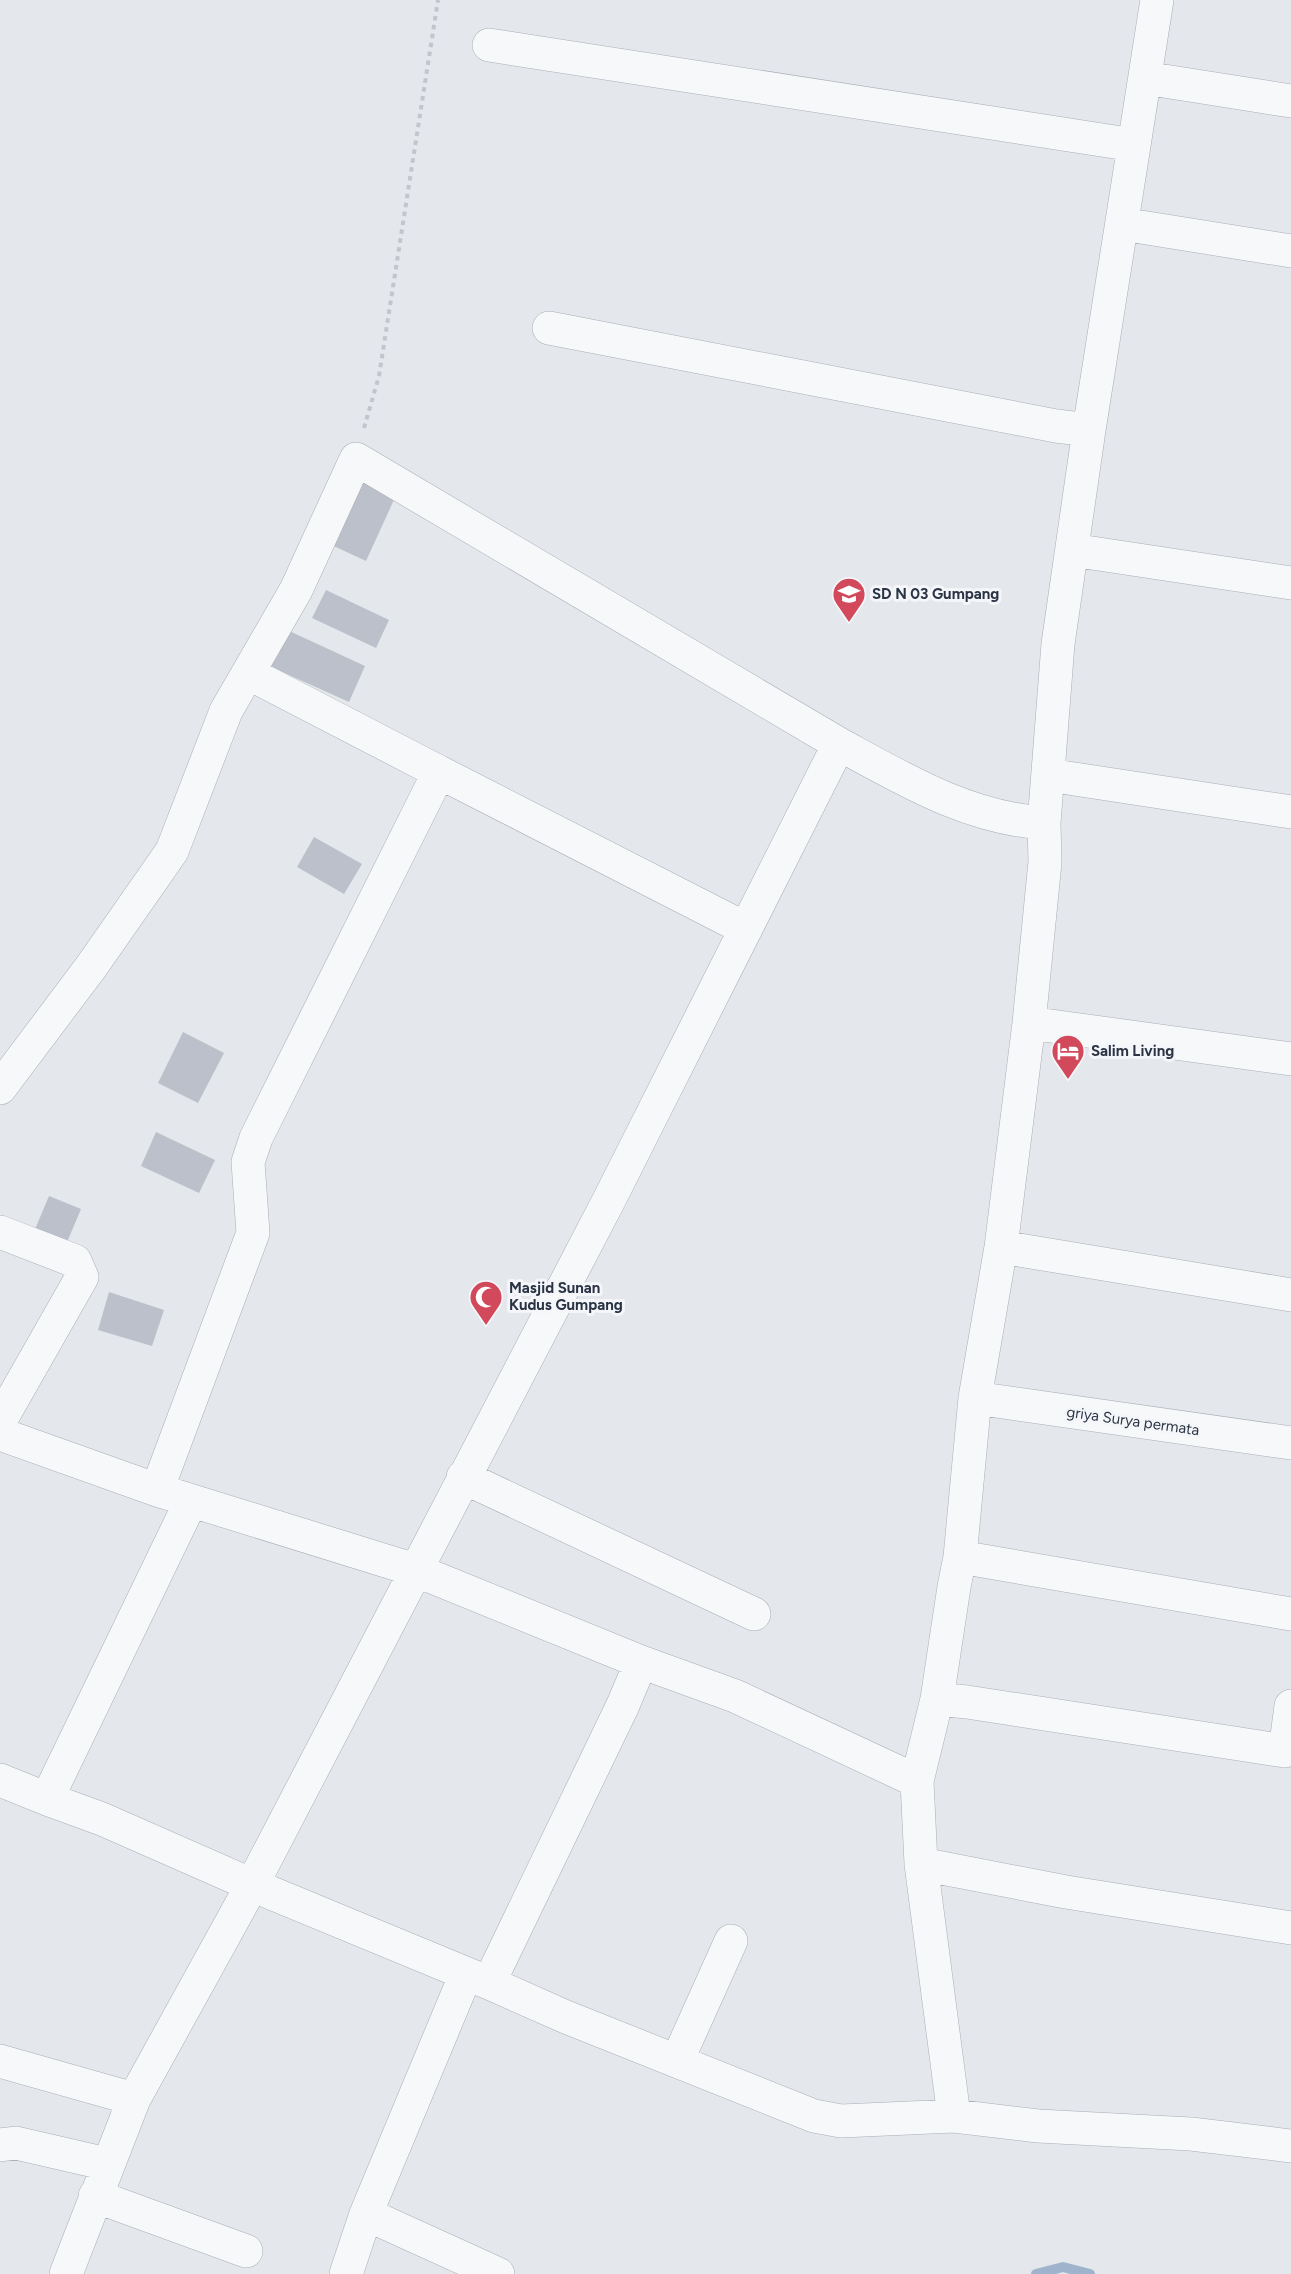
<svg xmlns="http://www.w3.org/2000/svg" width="1291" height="2274" viewBox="0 0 1291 2274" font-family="Figtree,sans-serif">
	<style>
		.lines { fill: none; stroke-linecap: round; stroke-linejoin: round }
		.stream { stroke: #9fb4cc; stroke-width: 10 }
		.building { fill: #bbc0ca }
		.minor-casing { stroke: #a9aeb7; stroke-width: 34 }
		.path { stroke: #c2c5cb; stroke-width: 4; stroke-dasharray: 4.5 4.5; stroke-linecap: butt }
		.minor { stroke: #f7f8fa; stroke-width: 33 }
		.labels { text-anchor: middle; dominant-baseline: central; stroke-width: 6; stroke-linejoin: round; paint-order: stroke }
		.poi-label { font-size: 15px; font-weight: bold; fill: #2b3445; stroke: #f4f6f9; text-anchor: start }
		.street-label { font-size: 15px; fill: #2b3445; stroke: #f4f6f9 }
	</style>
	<rect width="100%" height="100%" fill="#e4e7ec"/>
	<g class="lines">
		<path class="stream" d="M1036 2274 1063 2267 1090 2274"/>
	</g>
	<path class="building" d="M357 473 398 491 366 561 325 542Z
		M326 590 389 620 376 648 312 618Z
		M285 629 365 666 349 702 269 666Z
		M314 837 362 864 344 894 297 867Z
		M183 1032 224 1053 198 1103 158 1083Z
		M156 1132 215 1160 199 1193 141 1166Z
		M49 1196 81 1209 65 1247 33 1234Z
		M109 1292 164 1310 152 1346 98 1330Z"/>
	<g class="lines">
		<defs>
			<path id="minor" d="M489 45 1134 145
				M1145 78 1291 101
				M1122 224 1291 251
				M549 328 1056 426 1089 430
				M1072 550 1291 583
				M248 673 439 772
				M1048 775 1291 812
				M1029 1023 1291 1059
				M0 1088 91 967 172 851 226 711 296 590 356 459 839 744
				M0 1232 75 1261 82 1277 0 1421
				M1001 1247 1291 1295
				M975 1398 1291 1443
				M0 1434 157 1490 415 1570 641 1662 735 1696 917 1781
				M463 1477 754 1614
				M157 1490 253 1233 248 1162 256 1138 439 772 746 929
				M191 1501 47 1799 102 1819 252 1885 489 1983 566 2017 814 2116 841 2121 954 2116 1038 2126 1191 2134 1291 2146
				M960 1557 1291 1614
				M937 1699 967 1702 1285 1751 1291 1706
				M0 1780 47 1799
				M921 1864 1066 1892 1291 1928
				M489 1983 623 1705 641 1662
				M0 2061 134 2099
				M677 2061 731 1941
				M954 2116 921 1864 917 1781 937 1699 954 1587 960 1557 975 1398 1001 1247 1029 1023 1045 862 1044 823 1058 644 1089 430 1157 0
				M0 2145 16 2143 107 2164
				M95 2196 246 2251
				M366 2214 498 2274
				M66 2274 134 2099 252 1885 609 1200 839 744C905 780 968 818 1044 823
				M346 2274 366 2214 466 1974"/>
		</defs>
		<use href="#minor" class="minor-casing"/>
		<path class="path" d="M364 428 379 376 438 0"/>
		<use href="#minor" class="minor"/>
	</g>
	<defs>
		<symbol id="school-pin" viewBox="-11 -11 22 30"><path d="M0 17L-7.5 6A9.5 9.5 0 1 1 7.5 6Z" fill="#d1495b" stroke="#f4f6f9"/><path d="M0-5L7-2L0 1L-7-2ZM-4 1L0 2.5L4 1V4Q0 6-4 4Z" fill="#fff"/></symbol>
		<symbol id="hotel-pin" viewBox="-11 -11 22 30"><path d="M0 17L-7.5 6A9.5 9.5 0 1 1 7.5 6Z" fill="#d1495b" stroke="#f4f6f9"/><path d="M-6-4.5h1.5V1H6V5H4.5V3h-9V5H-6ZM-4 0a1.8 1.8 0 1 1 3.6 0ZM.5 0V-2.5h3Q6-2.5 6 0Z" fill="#fff"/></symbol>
		<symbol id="mosque-pin" viewBox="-11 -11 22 30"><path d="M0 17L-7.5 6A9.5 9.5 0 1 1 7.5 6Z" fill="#d1495b" stroke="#f4f6f9"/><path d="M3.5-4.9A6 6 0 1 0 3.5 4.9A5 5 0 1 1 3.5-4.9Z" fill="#fff"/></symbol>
	</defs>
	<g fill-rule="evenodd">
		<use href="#school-pin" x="830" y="575" width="38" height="52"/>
		<use href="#hotel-pin" x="1049" y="1032" width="38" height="52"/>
		<use href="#mosque-pin" x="467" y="1278" width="38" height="52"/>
	</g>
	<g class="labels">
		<g class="poi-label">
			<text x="872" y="594">SD N 03 Gumpang</text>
			<text x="1091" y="1051">Salim Living</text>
			<text x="509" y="1288">Masjid Sunan<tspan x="509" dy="17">Kudus Gumpang</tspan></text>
		</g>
		<g class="street-label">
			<text transform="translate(1133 1421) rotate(8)">griya Surya permata</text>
		</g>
	</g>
</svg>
